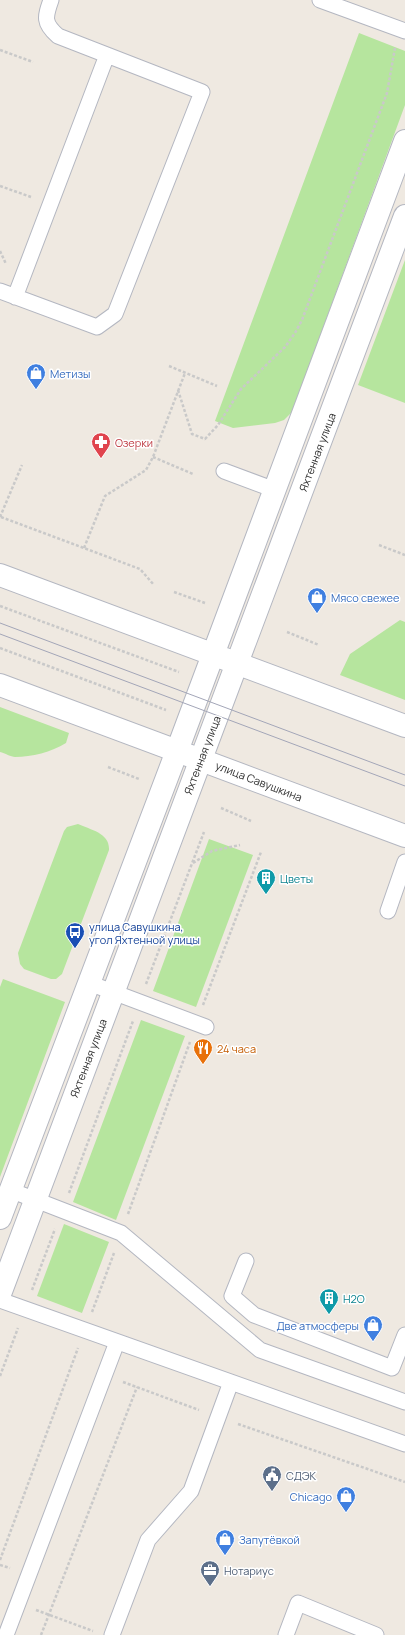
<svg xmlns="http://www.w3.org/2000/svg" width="405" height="1635" viewBox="0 0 405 1635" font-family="Manrope,sans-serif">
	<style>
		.green { fill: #b6e59e }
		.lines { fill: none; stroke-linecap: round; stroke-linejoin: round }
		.service-casing { stroke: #b4b7c1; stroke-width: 17 }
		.tertiary-casing { stroke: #b4b7c1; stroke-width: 24 }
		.secondary-casing { stroke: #b4b7c1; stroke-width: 24 }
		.path { stroke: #c9c9c9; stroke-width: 2.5; stroke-dasharray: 3 2; stroke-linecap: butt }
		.service { stroke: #fff; stroke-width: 15 }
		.tertiary { stroke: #fff; stroke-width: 22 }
		.secondary { stroke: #fff; stroke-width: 22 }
		.tram { stroke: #a3a6b8; stroke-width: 1 }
		.labels { text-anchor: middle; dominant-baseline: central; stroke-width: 3; stroke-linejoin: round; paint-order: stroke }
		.shop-label { font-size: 11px; fill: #366cbe; stroke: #fff; text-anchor: start }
		.health-label { font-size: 11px; fill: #be3a42; stroke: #fff; text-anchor: start }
		.street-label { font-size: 11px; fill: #2e2e2e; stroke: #fff }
		.culture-label { font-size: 11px; fill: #0d838f; stroke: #fff; text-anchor: start }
		.transit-label { font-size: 11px; fill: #164399; stroke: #fff; text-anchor: start }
		.food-label { font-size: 11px; fill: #c56008; stroke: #fff; text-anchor: start }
		.service-label { font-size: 11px; fill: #4e5e75; stroke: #fff; text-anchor: start }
	</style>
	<rect width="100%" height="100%" fill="#efe9e1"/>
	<path class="green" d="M359 33 405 51V105L292 412 284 420 275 423 233 428 215 421Z
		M405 260V403L358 385Z
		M400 620 405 622V700L340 675 350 654Z
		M0 707 69 733 66 743C51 752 32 757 15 757 11 757 5 753 0 752Z
		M78 824C91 830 110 833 109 850L62 974 56 979H51L24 969 20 964 18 953 64 831 67 827Z
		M209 839 253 855 196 1007 153 991Z
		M3 979 65 1002 0 1177V987Z
		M141 1020 185 1036 116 1220 73 1202Z
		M64 1224 109 1242 82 1313 37 1296Z"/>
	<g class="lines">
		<defs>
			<path id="service" d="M320 0 405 31
				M0 291 97 327 115 314 202 92 58 36C43 23 45 17 51 0
				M15 297 107 55
				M224 471 275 490
				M388 911 405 862
				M89 983 206 1027
				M10 1190 121 1233 260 1350 405 1402
				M246 1261 232 1296 254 1315 392 1368 405 1335
				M0 1300 405 1444
				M6 1635 117 1342
				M112 1635 148 1540 191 1491 231 1382
				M286 1635 298 1603 376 1635"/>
			<path id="tertiary" d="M0 1218 177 751
				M0 1294 405 216"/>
			<path id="secondary" d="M0 575 405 726
				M0 685 405 836
				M177 751 405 141"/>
		</defs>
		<use href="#service" class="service-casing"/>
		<use href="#tertiary" class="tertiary-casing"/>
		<use href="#secondary" class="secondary-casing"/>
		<path class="path" d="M0 50 33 62
			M0 186 31 197
			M0 251 6 264
			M169 366 217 386
			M178 390 192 434 205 439 218 425 241 389 285 347 295 333 302 320 387 93 395 48
			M153 457 193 474
			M0 517 22 465
			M1 517 140 569 154 585
			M379 545 405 555
			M84 548 105 496 146 470 153 457 185 373
			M174 592 205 603
			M0 606 179 672
			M287 632 319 645
			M0 648 166 710
			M108 767 139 779
			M221 808 251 821
			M193 863 212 851 240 845
			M146 984 204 832
			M203 1005 261 852
			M69 1193 133 1021
			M128 1214 190 1042
			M32 1290 55 1229
			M92 1312 114 1253
			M0 1376 18 1328
			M123 1382 199 1410
			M238 1424 405 1482
			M0 1560 78 1348
			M0 1565 10 1568
			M36 1610 93 1631
			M41 1635 137 1387"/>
		<use href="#service" class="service"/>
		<use href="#tertiary" class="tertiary"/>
		<use href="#secondary" class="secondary"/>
		<path class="tram" d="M0 623 405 775
			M0 634 405 786"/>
	</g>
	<defs>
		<symbol id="shop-pin" viewBox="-11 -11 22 30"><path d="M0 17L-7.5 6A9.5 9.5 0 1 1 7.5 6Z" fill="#3f7fe0" stroke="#fff"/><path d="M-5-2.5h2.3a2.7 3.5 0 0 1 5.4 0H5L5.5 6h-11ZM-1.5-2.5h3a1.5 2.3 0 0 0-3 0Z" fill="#fff"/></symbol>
		<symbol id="pharmacy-pin" viewBox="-11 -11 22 30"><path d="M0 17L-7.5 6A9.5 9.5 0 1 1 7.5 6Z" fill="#e0444e" stroke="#fff"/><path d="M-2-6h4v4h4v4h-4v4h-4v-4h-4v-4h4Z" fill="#fff"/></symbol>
		<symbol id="building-pin" viewBox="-11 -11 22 30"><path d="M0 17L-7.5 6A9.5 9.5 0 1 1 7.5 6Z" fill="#0f9aa8" stroke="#fff"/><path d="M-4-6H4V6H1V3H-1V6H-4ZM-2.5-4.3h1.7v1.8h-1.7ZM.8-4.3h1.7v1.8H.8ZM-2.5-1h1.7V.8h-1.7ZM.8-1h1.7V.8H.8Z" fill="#fff"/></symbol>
		<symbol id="bus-pin" viewBox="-11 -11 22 30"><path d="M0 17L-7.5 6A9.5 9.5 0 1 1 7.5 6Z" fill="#1a4fb4" stroke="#fff"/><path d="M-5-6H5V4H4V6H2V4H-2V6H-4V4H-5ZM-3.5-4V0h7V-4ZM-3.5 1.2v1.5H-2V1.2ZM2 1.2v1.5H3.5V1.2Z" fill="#fff"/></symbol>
		<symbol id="restaurant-pin" viewBox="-11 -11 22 30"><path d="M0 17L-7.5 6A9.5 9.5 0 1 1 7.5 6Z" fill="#e8710a" stroke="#fff"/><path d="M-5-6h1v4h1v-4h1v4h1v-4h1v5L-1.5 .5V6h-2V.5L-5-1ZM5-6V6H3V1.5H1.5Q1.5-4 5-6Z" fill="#fff"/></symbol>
		<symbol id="civic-pin" viewBox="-11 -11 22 30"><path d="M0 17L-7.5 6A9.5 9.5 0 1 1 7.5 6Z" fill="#5c6f8a" stroke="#fff"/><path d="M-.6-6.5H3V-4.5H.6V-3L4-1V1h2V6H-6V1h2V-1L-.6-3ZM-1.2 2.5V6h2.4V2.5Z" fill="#fff"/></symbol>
		<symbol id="office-pin" viewBox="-11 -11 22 30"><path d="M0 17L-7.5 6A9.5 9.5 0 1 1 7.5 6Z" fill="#5c6f8a" stroke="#fff"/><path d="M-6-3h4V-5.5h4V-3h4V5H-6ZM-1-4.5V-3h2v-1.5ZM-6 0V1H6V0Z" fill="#fff"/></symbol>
	</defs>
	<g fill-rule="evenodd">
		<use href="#shop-pin" x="25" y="362" width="22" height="30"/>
		<use href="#pharmacy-pin" x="90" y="431" width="22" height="30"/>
		<use href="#shop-pin" x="306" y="586" width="22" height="30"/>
		<use href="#building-pin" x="255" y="867" width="22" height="30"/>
		<use href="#bus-pin" x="64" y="921" width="22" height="30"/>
		<use href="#restaurant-pin" x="192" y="1037" width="22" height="30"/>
		<use href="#building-pin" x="318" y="1287" width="22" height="30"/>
		<use href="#shop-pin" x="362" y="1314" width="22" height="30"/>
		<use href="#civic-pin" x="261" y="1464" width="22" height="30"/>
		<use href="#shop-pin" x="335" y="1485" width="22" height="30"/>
		<use href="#shop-pin" x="214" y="1528" width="22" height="30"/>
		<use href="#office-pin" x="199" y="1559" width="22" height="30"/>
	</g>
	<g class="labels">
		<g class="shop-label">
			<text x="50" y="373">Метизы</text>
			<text x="331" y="597">Мясо свежее</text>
			<text x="359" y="1325" text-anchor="end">Две атмосферы</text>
			<text x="332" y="1496" text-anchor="end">Chicago</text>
			<text x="239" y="1539">Запутёвкой</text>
		</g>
		<g class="health-label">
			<text x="115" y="442">Озерки</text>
		</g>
		<g class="street-label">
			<text transform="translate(317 452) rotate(-69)">Яхтенная улица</text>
			<text transform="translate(202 755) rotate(-69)">Яхтенная улица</text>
			<text transform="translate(259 781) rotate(21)">улица Савушкина</text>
			<text transform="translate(88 1058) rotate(-69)">Яхтенная улица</text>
		</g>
		<g class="culture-label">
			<text x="280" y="878">Цветы</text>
			<text x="343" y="1298">H2O</text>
		</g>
		<g class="transit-label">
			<text x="89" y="926">улица Савушкина,<tspan x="89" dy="13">угол Яхтенной улицы</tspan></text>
		</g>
		<g class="food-label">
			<text x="217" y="1048">24 часа</text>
		</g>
		<g class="service-label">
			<text x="286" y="1475">СДЭК</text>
			<text x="224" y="1570">Нотариус</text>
		</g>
	</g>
</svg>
